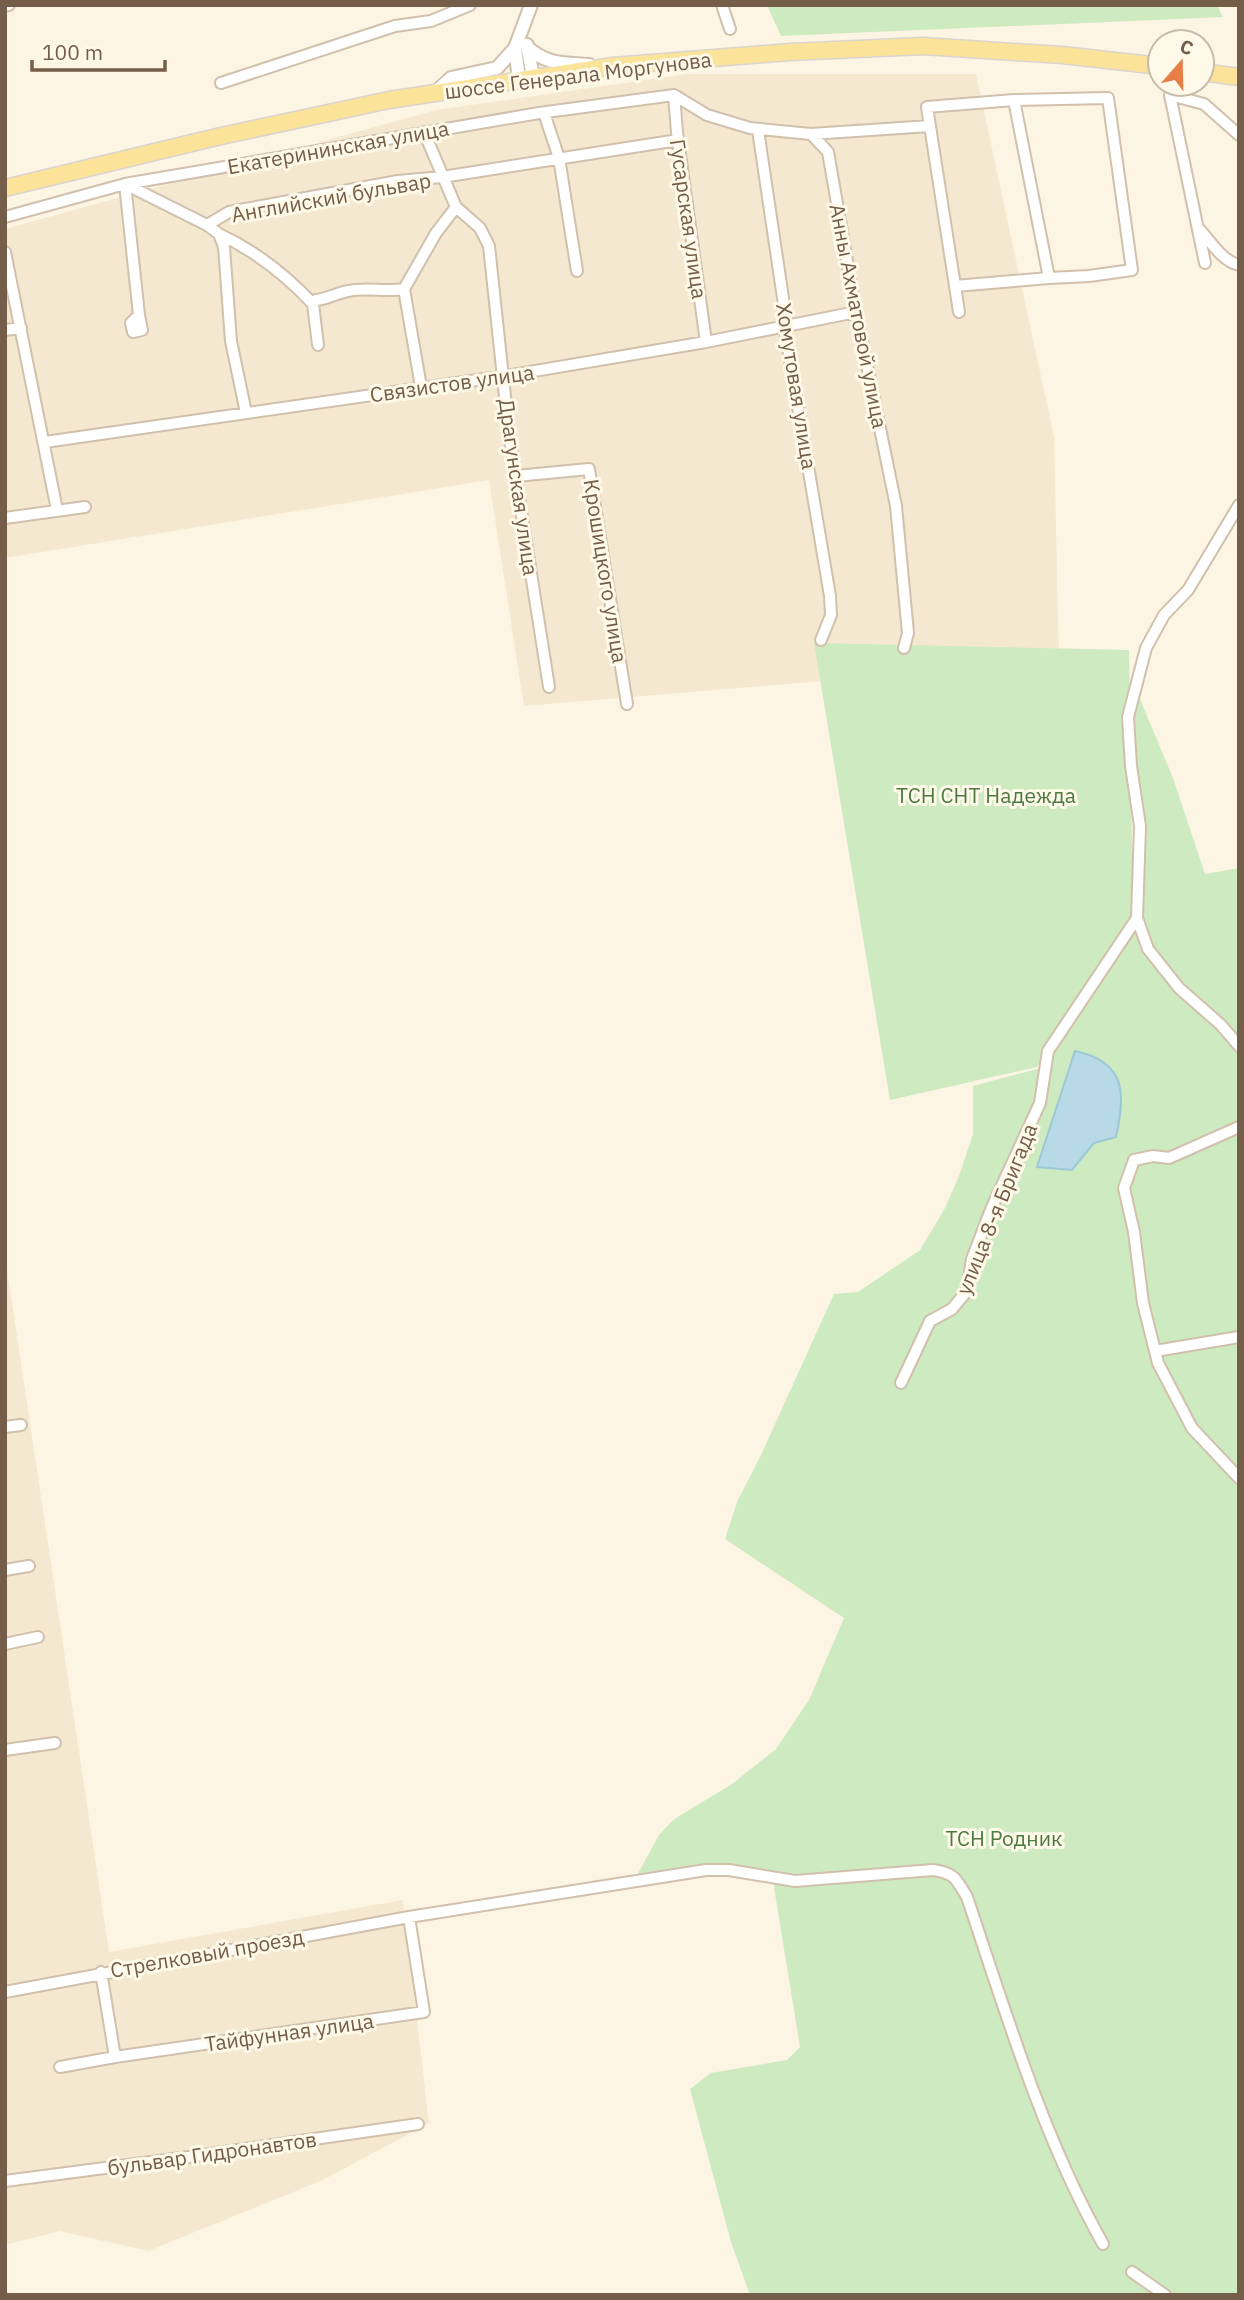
<svg xmlns="http://www.w3.org/2000/svg" width="1244" height="2300" viewBox="0 0 1244 2300" font-family="'IBM Plex Sans',sans-serif">
	<style>
		.residential { fill: #f4e8d1 }
		.green { fill: #cdeac1 }
		.water { fill: #b7dae6; stroke: #9dc8d8; stroke-width: 2 }
		.lines { fill: none; stroke-linecap: round; stroke-linejoin: round }
		.minor-casing { stroke: #d0c0ac; stroke-width: 14 }
		.tertiary-casing { stroke: #d0c0ac; stroke-width: 16 }
		.primary-casing { stroke: #dbd5d0; stroke-width: 19 }
		.minor { stroke: #fff; stroke-width: 10 }
		.tertiary { stroke: #fff; stroke-width: 12 }
		.primary { stroke: #fce39a; stroke-width: 16 }
		.labels { text-anchor: middle; dominant-baseline: central; stroke-width: 6; stroke-linejoin: round; paint-order: stroke }
		.street-label { font-size: 21px; fill: #745d49; stroke: #fff9e9 }
		.park-label { font-size: 21px; fill: #4b7a41; stroke: #fff9e9 }
	</style>
	<rect width="100%" height="100%" fill="#fcf5e3"/>
	<path class="residential" d="M687 74H976L1054 437 1059 661 524 706 489 480 5 558V229L436 110Z
		M5 1256 109 1952 403 1900 429 2123 323 2180 148 2251 60 2231 5 2245Z"/>
	<path class="green" d="M767 5H1217L1223 17 781 36Z
		M814 643 1129 650 1133 919 1037 1067 890 1100Z
		M1132 680 1173 778 1205 874 1239 868V2295H750L731 2242 690 2089 711 2073 787 2060 800 2047 772 1875 713 1867 635 1879 659 1835 673 1820 732 1784 776 1749 809 1700 844 1618 725 1539 737 1502 761 1455 834 1294 858 1292 920 1250 944 1210 959 1176 973 1134V1086L1041 1068 1134 927Z"/>
	<path class="water" d="M1075 1051C1126 1062 1126 1093 1116 1137L1094 1143 1072 1170 1037 1167Z"/>
	<g class="lines">
		<defs>
			<path id="minor" d="M722 5 730 29
				M5 6 9 5
				M221 83 395 26 431 21 470 5
				M674 95 707 115 750 128 811 134 828 152 856 312 896 506 908 633 904 648
				M674 95 677 132 706 342
				M1014 100 1108 98 1132 270 1089 276 1049 278
				M544 113 559 158 577 271
				M758 130 787 325 785 330 830 596 831 615 821 640
				M424 132 456 207 480 228 489 246 509 434 549 687
				M811 134 930 126
				M125 184 207 225 219 234 224 247 231 341 246 413
				M125 184 139 315 142 330 133 332 131 323 139 315
				M5 217 125 184 539 113 674 95
				M207 225 229 212 398 181 442 177 678 140
				M1200 230C1211 242 1222 261 1239 265
				M219 234C255 251 286 275 313 304L316 300C327 299 337 293 348 291 367 287 385 292 404 289L436 233 456 207
				M5 252 57 510
				M1205 263 1170 95 1204 104 1239 135
				M955 286 1049 278 1014 100 927 107 955 286 959 312
				M404 289 421 387
				M313 304 318 345
				M5 330 21 328
				M45 442 505 376 706 342 856 312
				M516 476 589 469 627 704
				M1239 505 1188 590 1164 615 1146 648 1128 717 1131 766 1140 826 1137 918 1148 949 1179 988 1221 1025 1239 1046
				M5 518 85 507
				M1239 1127 1169 1158 1153 1156 1134 1160 1124 1188 1134 1232 1143 1303 1158 1363 1192 1428 1239 1478
				M1155 1351 1239 1337
				M901 1383 930 1321 952 1309 967 1291 972 1259 992 1207 1040 1103 1048 1051 1137 918
				M5 1427 21 1425
				M5 1570 29 1566
				M5 1644 38 1637
				M5 1750 55 1743
				M101 1972 115 2057
				M5 1992 409 1917 706 1870H729L795 1881 933 1870C955 1873 956 1879 967 1897 1006 2013 1043 2138 1103 2244
				M60 2067 115 2057 424 2012 409 1917
				M5 2181 189 2157 418 2124
				M1132 2272 1165 2295"/>
			<path id="tertiary" d="M527 45 533 77
				M527 47C547 65 563 63 589 65
				M515 48 519 79
				M436 92 451 78 497 68 515 48 531 5"/>
			<path id="primary" d="M1202 72 1239 77
				M5 188 221 136 389 100 613 66 790 52 923 46 1062 55 1160 66"/>
		</defs>
		<use href="#minor" class="minor-casing"/>
		<use href="#tertiary" class="tertiary-casing"/>
		<use href="#primary" class="primary-casing"/>
		<use href="#minor" class="minor"/>
		<use href="#tertiary" class="tertiary"/>
		<use href="#primary" class="primary"/>
	</g>
	<g class="labels">
		<g class="street-label">
			<text transform="translate(578 75) rotate(-7)">шоссе Генерала Моргунова</text>
			<text transform="translate(338 147) rotate(-10)">Екатерининская улица</text>
			<text transform="translate(331 197) rotate(-10)">Английский бульвар</text>
			<text transform="translate(689 219) rotate(82)">Гусарская улица</text>
			<text transform="translate(859 316) rotate(79)">Анны Ахматовой улица</text>
			<text transform="translate(452 383) rotate(-8)">Связистов улица</text>
			<text transform="translate(797 386) rotate(81)">Хомутовая улица</text>
			<text transform="translate(519 487) rotate(82)">Драгунская улица</text>
			<text transform="translate(606 571) rotate(81)">Крошицкого улица</text>
			<text transform="translate(996 1209) rotate(-68)">улица 8-я Бригада</text>
			<text transform="translate(207 1953) rotate(-10)">Стрелковый проезд</text>
			<text transform="translate(289 2032) rotate(-8)">Тайфунная улица</text>
			<text transform="translate(212 2153) rotate(-8)">бульвар Гидронавтов</text>
		</g>
		<g class="park-label">
			<text x="986" y="795">ТСН СНТ Надежда</text>
			<text x="1004" y="1838">ТСН Родник</text>
		</g>
	</g>
	<rect width="1244" height="2300" fill="none" stroke="#745d49" stroke-width="14"/>
	<g transform="translate(1181 63) rotate(20)"><circle r="33" fill="#fff9e9" stroke="#c7bba9" stroke-width="2"/>
	<path d="M0-5L12 26L0 18L-12 26Z" fill="#e77d47"/>
	<text y="-10" font-size="19" font-weight="bold" text-anchor="middle" fill="#745d49">С</text>
	</g>
	<path d="M32 60v10h133v-10" fill="none" stroke="#745d49" stroke-width="3.5"/>
	<text x="42" y="60" font-size="21" fill="#745d49" stroke="#fff9e9" stroke-width="5" paint-order="stroke">100 m</text>
</svg>
